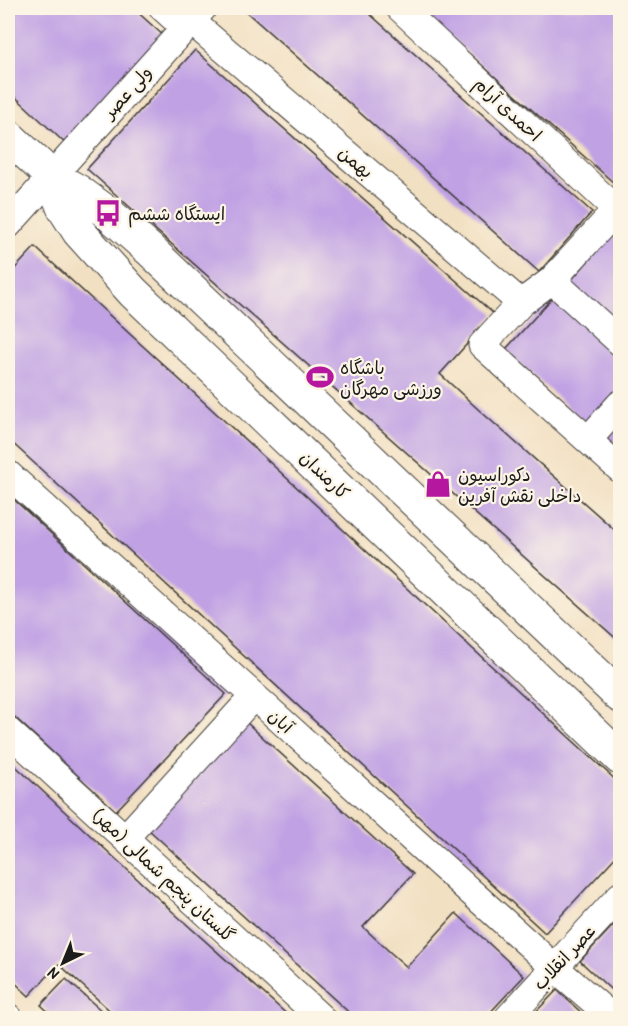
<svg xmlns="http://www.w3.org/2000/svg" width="628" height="1026" viewBox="0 0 628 1026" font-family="'Patrick Hand','Playpen Sans Arabic',sans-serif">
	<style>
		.building { fill: #c0a1e4 }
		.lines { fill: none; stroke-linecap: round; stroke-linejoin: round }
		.minor-casing { stroke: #3c3935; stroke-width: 29 }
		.major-casing { stroke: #3c3935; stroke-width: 35 }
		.minor { stroke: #fff; stroke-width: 27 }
		.major { stroke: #fff; stroke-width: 33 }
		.labels { text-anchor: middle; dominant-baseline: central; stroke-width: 4.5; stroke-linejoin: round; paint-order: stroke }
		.street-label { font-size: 18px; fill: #1c1c1c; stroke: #fcf5e5 }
		.poi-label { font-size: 18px; fill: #1c1c1c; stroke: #fcf5e5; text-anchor: start }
	</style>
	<rect width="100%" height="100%" fill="#fcf5e5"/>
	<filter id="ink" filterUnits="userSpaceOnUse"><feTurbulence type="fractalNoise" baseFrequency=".0167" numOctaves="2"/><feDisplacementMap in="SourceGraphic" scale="12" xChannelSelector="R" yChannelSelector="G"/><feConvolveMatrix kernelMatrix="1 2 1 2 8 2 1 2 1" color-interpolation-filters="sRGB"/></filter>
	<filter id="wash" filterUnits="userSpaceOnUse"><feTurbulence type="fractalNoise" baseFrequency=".008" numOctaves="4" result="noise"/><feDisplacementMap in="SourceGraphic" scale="24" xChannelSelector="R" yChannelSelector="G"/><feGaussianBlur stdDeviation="1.35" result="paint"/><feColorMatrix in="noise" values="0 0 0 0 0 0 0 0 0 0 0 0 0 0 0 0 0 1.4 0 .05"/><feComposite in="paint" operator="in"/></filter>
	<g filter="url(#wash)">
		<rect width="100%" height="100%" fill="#f2e0c2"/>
		<g id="blocks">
			<path class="building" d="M8 8H133L166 38 68 146 8 90Z
				M242 8H363L592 212 539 272Z
				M418 8H620V177L615 184Z
				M195 50 494 314 440 374 479 410 616 531 620 525V642L87 169Z
				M620 225V333L567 285Z
				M35 247 620 784V852L545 933 8 439V276Z
				M554 296 620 355V391L589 426 505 350Z
				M620 424V451L607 439Z
				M8 494 226 694 116 811 8 711Z
				M246 722 413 874 363 927 391 953 407 967 456 913 524 976 485 1018H355L148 829Z
				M8 759 174 913 291 1018H118L59 964 29 996 8 976Z
				M620 918V998L580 961Z
				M66 979 104 1013 99 1018H55L41 1005Z
				M557 990 587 1018H530Z"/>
		</g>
	</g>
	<g filter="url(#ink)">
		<use href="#blocks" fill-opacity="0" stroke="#3c3935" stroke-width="1.5"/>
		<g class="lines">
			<defs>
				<path id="minor" d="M163 8 185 28
					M400 8 617 210
					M191 21 521 303
					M620 206 552 280 521 303 482 345 620 469
					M8 225 203 8
					M552 280 620 342
					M588 440 620 404
					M8 474 554 967 613 1018
					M8 731 321 1018
					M125 838 253 697
					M8 1017 9 1018
					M508 1018 620 896"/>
				<path id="major" d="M8 136 51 176 78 191 108 213 150 250 620 696
					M51 176 63 207 79 232 133 292 620 758"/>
			</defs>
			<use href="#minor" class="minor-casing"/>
			<use href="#major" class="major-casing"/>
			<use href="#minor" class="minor"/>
			<use href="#major" class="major"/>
		</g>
	</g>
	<defs>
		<symbol id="bus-bare" viewBox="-9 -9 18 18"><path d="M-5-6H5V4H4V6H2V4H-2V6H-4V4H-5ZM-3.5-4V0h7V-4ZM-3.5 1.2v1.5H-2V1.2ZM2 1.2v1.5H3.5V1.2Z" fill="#b5179e" stroke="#fcf5e5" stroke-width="2.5" paint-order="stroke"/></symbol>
		<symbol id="stadium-bare" viewBox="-9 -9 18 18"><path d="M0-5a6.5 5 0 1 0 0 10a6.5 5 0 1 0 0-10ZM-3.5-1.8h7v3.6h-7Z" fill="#b5179e" stroke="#fcf5e5" stroke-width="2.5" paint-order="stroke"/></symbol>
		<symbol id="shop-bare" viewBox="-9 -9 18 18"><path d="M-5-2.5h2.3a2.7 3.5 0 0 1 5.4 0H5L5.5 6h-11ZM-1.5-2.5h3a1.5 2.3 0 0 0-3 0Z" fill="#b5179e" stroke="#fcf5e5" stroke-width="2.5" paint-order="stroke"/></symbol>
	</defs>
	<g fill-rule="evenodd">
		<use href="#bus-bare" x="89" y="194" width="38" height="38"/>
		<use href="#stadium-bare" x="301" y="358" width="38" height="38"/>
		<use href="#shop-bare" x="419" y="465" width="38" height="38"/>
	</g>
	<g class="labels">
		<g class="street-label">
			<text transform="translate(127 92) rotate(-48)">ولی عصر</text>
			<text transform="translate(508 109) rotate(43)">احمدی آرام</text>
			<text transform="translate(356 162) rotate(40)">بهمن</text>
			<text transform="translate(325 475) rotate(44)">کارمندان</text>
			<text transform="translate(281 721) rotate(42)">آبان</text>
			<text transform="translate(164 875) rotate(43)">گلستان پنجم شمالی (مهر)</text>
			<text transform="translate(564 957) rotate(-47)">عصر انقلاب</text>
		</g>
		<g class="poi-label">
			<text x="128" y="213">ایستگاه ششم</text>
			<text x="340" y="367">باشگاه<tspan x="340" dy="21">ورزشی مهرگان</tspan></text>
			<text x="458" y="474">دکوراسیون<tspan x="458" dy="21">داخلی نقش آفرین</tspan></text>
		</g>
	</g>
	<rect width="628" height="1026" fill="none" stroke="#fcf5e5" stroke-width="30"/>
	<g transform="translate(63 963) rotate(223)" stroke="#fcf5e5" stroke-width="4.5" paint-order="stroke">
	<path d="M0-4.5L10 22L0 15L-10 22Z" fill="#1c1c1c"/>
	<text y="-9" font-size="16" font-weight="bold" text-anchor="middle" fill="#1c1c1c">N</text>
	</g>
</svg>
